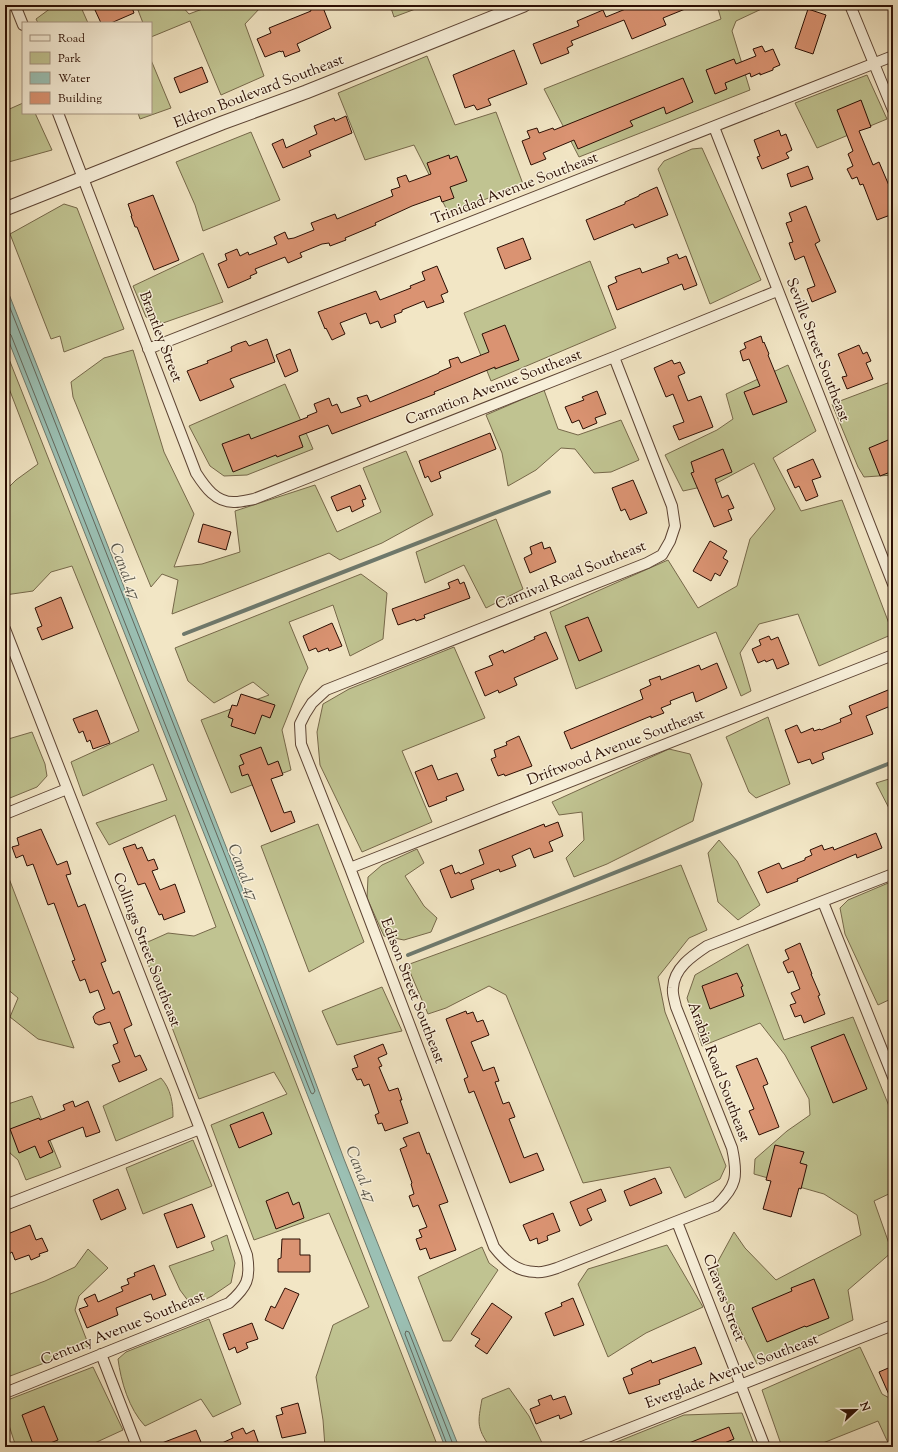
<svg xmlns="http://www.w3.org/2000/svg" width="898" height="1452" viewBox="0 0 898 1452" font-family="'Sorts Mill Goudy',serif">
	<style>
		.green { fill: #c0c391; stroke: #76684a }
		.water { fill: #9bc0b4; stroke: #6e796d }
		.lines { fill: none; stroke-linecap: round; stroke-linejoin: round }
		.shore { stroke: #63675c; stroke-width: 1 }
		.stream { stroke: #6e796d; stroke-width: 4 }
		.building { fill: #da9372; stroke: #2b0e03 }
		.minor-casing { stroke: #5d4434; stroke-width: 12 }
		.tertiary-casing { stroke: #5d4434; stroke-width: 15 }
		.minor { stroke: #f7efd9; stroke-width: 10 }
		.tertiary { stroke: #f7efd9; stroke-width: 13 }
		.labels { text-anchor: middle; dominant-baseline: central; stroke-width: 3; stroke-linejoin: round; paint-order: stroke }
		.street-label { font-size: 15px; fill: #2b0e03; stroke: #f7efd9 }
		.water-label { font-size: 16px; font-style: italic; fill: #58554a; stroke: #f7efd9 }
	</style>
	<rect width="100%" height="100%" fill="#f2e6c5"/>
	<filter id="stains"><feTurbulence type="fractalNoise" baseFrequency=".005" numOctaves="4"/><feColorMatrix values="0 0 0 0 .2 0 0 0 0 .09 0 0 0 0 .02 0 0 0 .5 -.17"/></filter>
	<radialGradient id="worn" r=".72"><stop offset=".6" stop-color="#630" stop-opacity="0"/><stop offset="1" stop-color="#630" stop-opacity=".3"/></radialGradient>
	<path class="green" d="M55 5H80L88 23H38L36 19Z
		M136 5H181L189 14 213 5H265L261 7 245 24 264 76 221 95 190 21 151 37V23H143Z
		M390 5H426L394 17Z
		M717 5H770L736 21 732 31 750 90 579 157 544 89 721 19Z
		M427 56 455 125 496 112 523 184 449 214 414 145 365 160 338 93Z
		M151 60 171 108 140 119 138 113H151Z
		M867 75 887 119 817 148 795 103Z
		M23 103V113H35L52 150 5 163V111Z
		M251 132 280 200 203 231 195 205 176 162Z
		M702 148 761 280 710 304 658 169 664 161 692 149Z
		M64 204 77 208 124 329 64 352 60 336 51 339 10 234Z
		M203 253 223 302 163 323 146 317 133 286Z
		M590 261 616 328 491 381 464 313Z
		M5 349 287 1060 438 1447H325L323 1420 316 1377 333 1325 369 1307 329 1213 254 1240 211 1125 287 1094 274 1072 199 1099 141 945 168 933 194 936 216 927 175 815 109 845 96 823 167 800 153 764 83 796 71 762 139 731 72 566 51 572 33 591 5 595V491L16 480 38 464 5 378Z
		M133 350 164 452 194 514 174 567 202 564 240 552 235 511 315 485 337 532 381 512 363 468 406 451 433 515 382 543 340 560 329 553 172 614 178 580 162 574 151 587 73 397 71 382 104 358Z
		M788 365 816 431 773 458 801 511 842 500 893 634 819 666 798 614 759 624 740 653 751 691 741 696 716 632 576 689 550 612 668 560 698 608 737 586 750 539 775 509 754 463 715 484 683 491 665 455 717 430 733 419 726 394Z
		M893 381V475L864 477 858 467 832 404Z
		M285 384 313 449 247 475 224 476 210 466 189 426Z
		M544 390 558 429 578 435 621 420 639 460 611 472 594 473 575 449 561 448 536 470 508 486 502 453 486 415Z
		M496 519 523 589 486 608 464 565 425 583 416 552Z
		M361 574 387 593 383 639 350 656 333 605 289 622 308 668 300 685 282 730 291 770 231 793 201 720 269 695 253 682 214 703 188 681 175 648Z
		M454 647 485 718 402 751 432 822 362 852 320 765 317 732 323 704 349 689Z
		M768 717 790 784 756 798 749 792 726 737Z
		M32 732 45 764 47 776 37 787 5 800V740Z
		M669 749 690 754 702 784 693 821 607 864 574 877 566 858 584 840 582 812 559 815 552 802Z
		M889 779 893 780V816L876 783Z
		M318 824 364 942 309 972 261 846Z
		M719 840 737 861 760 905 738 920 718 902 708 853Z
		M417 849 424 863 405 876 424 906 437 918 431 932 404 940 384 936 367 898 368 877 382 865Z
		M681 865 707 930 689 938 658 977 665 1012 726 1166 720 1179 685 1198 670 1167 583 1183 506 995 489 986 446 1008 428 1014 407 965Z
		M5 868 74 1048 38 1039 10 1017 18 998 5 987Z
		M893 881V998L878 1005 845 934 840 908 848 900Z
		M748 944 784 1040 853 1017 893 1116V1192L874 1201 892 1252 848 1290 853 1320 757 1364 723 1295 716 1265 734 1232 745 1248 776 1280 861 1235 857 1215 824 1194 754 1174 755 1159 787 1131 810 1115 809 1099 785 1055 760 1023 702 1046 687 998 695 975Z
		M382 987 402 1031 337 1045 322 1011Z
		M161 1078C171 1089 173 1103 173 1117L116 1141 103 1106Z
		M32 1096 61 1167 26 1180 18 1160 10 1153 5 1142V1105Z
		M193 1140 212 1186 143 1214 126 1168Z
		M227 1235 235 1263 231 1283 212 1296 192 1306 180 1290 169 1266 214 1250 211 1242Z
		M667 1245 703 1307 646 1333 608 1357 578 1284 588 1269Z
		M482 1247 489 1263 498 1270 451 1341H443L418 1277Z
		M88 1249 108 1268 79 1296 75 1310 89 1346 5 1378V1296L45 1281 75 1267Z
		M209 1319 241 1404 213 1417 201 1399 145 1426C129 1409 121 1382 118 1359L126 1352Z
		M860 1347 882 1394 893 1400V1447H890L878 1421 813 1447H782L762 1390Z
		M93 1367 123 1430 86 1447H16L5 1413V1401Z
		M509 1388 529 1416 544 1447H490C476 1427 478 1422 482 1399Z
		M742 1413 755 1447H604L684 1415Z"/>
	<path class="water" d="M5 284 265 946 344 1159 459 1447H445L293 1058 5 332Z"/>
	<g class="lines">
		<path class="shore" d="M5 295 261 947 315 1091 313 1094 311 1093 11 335 8 332H5
			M448 1447 405 1334 406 1331 409 1332 454 1447"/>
		<path class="stream" d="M184 634 549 492
			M408 955 893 762"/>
	</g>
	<path class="building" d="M107 5H131L134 13 111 23H101L95 10Z
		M309 5H322L331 28 297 44 300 51 292 54 285 57 283 51 281 52 280 51 265 57 257 39 271 33 269 28 311 11Z
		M627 5H695L663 18 666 25 632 39 624 20 571 41 573 45 567 48 569 53 541 64 533 44 579 26 577 21 603 10 606 17 628 8Z
		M808 9 826 15 813 54 795 48Z
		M762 46 765 52 773 49 780 65 773 68V70L760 75V73L751 77 750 73 725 83 727 89 715 94 706 70 734 59 736 64 756 56 753 49Z
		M514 50 527 84 488 99 491 105 477 110 474 105 465 108 453 75Z
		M202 67 208 82 180 93 174 78Z
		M683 78 693 102 666 114 664 107 630 121 633 126 578 149 574 140 543 153 546 159 531 165 522 141 530 138 527 131 537 128 539 133 553 128 554 130Z
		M861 100 871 127 859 131 873 165 879 162 893 195V214L877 220 863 184 860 185 857 177 852 179 847 169 853 166 848 154 853 151 837 110Z
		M346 116 352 133 309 151 311 156 283 168 272 144 283 139 286 148 317 134 314 126 334 118 335 121Z
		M779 130 781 136 786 134 792 150 786 153 789 158 762 169 757 157 760 156 754 140Z
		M449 155 450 159 457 156 467 181 450 187 454 198 442 202 440 196 412 206 375 223 376 225 345 238 346 240 330 246 329 243 322 244 300 253 302 257 288 263 285 257 255 269 257 273 250 276 251 278 228 288 218 264 227 260 225 254 237 249 240 256 248 252 249 255 277 244 274 237 285 232 288 239 294 238 314 230 311 223 335 214 337 219 393 196 391 190 400 187 397 178 406 175 409 182 431 174 427 163Z
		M808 166 813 179 791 187 787 174Z
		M657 187 668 215 635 228 633 224 594 240 586 220 625 204V202L639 196V195Z
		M153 195 179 260 154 270 137 227H135L131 216H132L128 204Z
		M806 206 820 241 815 244 836 292 812 302 807 289 815 286 804 256 795 260 789 243 793 242 786 223 792 221 789 213Z
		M523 238 531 259 505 269 497 248Z
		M677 254 679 259 686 256 697 285 684 290 682 284 617 310 608 286 617 282 615 277 640 268 642 273 669 263 667 258Z
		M437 266 448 292 441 295 444 302 427 308 424 301 402 310V312L394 315 396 322 381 328 378 321 370 324 366 313 340 323 345 334 332 340 326 328 325 329 318 312 376 291 380 300 411 288 410 286 425 280 422 272Z
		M505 325 519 360 495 369V367L434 392 435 394 407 405 332 434 328 425 299 436 303 447 277 457 276 455 233 472 222 444 249 434 251 439 308 417 307 416 317 412 314 404 329 398 332 406 337 404 341 413 361 406 357 398 367 395 370 402 439 373V372L451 367 449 360 458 357 461 363 489 352 482 334Z
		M761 336 763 343 764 342 769 354 768 355 787 402 753 415 744 392 760 386 749 359 743 361 740 351 746 348 744 343Z
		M267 339 275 362 230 379 234 387 200 401 187 371 208 363 207 361 232 351 231 347 237 344 246 341 249 346Z
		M859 345 863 354 867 352 871 361 866 363 873 379 847 389 842 377 847 376 838 354Z
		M290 349 298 371 285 377 276 355Z
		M672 360 674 364 680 362 685 373 678 376 688 401 701 396 713 427 679 440 673 426 684 422 673 394 666 397 654 368Z
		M597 391 606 414 595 418 597 423 583 429 579 420 572 423 565 407 584 400 582 397Z
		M490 433 496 449 439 472 441 478 431 482 428 476 425 478 419 461Z
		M893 438V471L880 476 869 448Z
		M723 449 732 472 715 479 722 498 728 495 734 508 728 510 732 520 714 527 691 473 694 472 691 462Z
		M813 459 821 477 812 480 818 496 806 501 799 486 795 488 787 470Z
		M633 480 647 513 630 520 625 509 621 511 612 488Z
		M360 485 366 499 362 500 364 506 352 512 350 506 337 511 331 497Z
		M203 524 231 532 226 550 198 542Z
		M710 541 727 551 723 558 728 561 720 576 715 573 711 581 693 571Z
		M542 542 544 549 550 547 556 562 530 573 524 558 532 554 530 547Z
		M458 579 460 584 464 582 470 598 424 615 425 618 416 621 415 619 398 625 392 609 450 588 448 583Z
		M61 597 73 628 42 640 37 628 42 626 35 608Z
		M588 617 602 651 579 661 565 626Z
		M332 623 342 646 329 651 328 648 318 652 316 648 309 651 303 636Z
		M546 632 558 659 514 678 517 685 499 693 498 690 485 696 475 672 493 665 489 656 503 650 504 653 535 639 534 637Z
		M769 636 771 640 778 637 789 664 777 669 773 659 766 662 765 660 758 663 752 649 761 645 759 640Z
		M717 663 727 688 696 702 693 692 670 701 671 704 661 708 664 713 651 718V716L571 749 564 732 643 699 640 690 651 685 649 680 660 676 661 680 699 665 701 670Z
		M893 688V705L866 716 873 734 822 753 824 759 812 764 810 759 798 763 785 730 797 725 801 733 813 728 814 731 820 729 821 730 841 722 840 719 852 714 849 706Z
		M241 694 275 705 270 718 262 715 255 734 231 726 233 719 228 717 232 705 237 706Z
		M97 710 110 743 93 749 90 740 87 742 83 731 79 733 73 719Z
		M519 736 532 766 505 776 504 774 498 776 491 759 496 757 494 750 507 745 506 742Z
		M261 747 268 765 278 761 283 775 271 779 284 813 291 811 295 822 271 832 248 774 242 776 239 766 244 764 240 755Z
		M432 765 438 780 457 773 464 790 446 797 447 800 429 807 415 772Z
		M558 822 563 836 549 842 553 851 534 858 530 848 512 856 516 866 500 872 499 869 471 880 474 889 451 898 440 870 452 865 455 874 459 872 460 874 484 864 479 850 544 824 545 827Z
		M41 829 57 865 67 861 71 874 66 875 78 907 85 904 106 961 101 963 113 994 119 991 132 1025 124 1029 135 1057 140 1055 147 1070 119 1082 112 1065 120 1062 113 1045 118 1043 110 1022 99 1025 95 1023 93 1017 96 1013 105 1009 98 990 90 993 85 979 80 981 72 961 75 960 54 903 48 905 33 864 27 866 23 855 16 858 12 847 19 845 17 838Z
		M876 833 882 848 857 858 856 854 797 879 798 881 767 893 758 872 779 863 782 869 805 860V858L812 855 810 850 822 845 824 850 833 847 834 850Z
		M135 844 137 849 142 847 148 861 154 859 158 869 152 871 160 890 175 884 185 912 164 920 162 914 159 915 145 883 138 885 123 848Z
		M800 943 812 974H811L820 995 818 996 825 1014 804 1023 801 1015 795 1017 790 1005 796 1003 791 993 800 989 793 971 788 973 783 962 789 959 785 950Z
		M737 973 743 986 741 987 744 996 710 1009 702 986Z
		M466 1011 467 1014 473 1012 477 1022 483 1020 489 1035 471 1042 483 1071 494 1067 499 1081 495 1082 503 1104 509 1102 515 1117 509 1119 524 1158 537 1153 544 1170 510 1183 474 1091 469 1093 464 1079 468 1077 446 1019Z
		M844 1034 867 1089 833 1103 811 1047Z
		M383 1044 387 1054 378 1058 382 1066 379 1067 389 1091 398 1088 402 1100H400L408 1123 385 1131 382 1123 378 1124 375 1115 379 1113 369 1084 364 1086 361 1079 357 1080 352 1069 358 1067 354 1056Z
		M757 1058 768 1084 763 1086 779 1127 759 1135 749 1111 754 1109 736 1066Z
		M73 1101 75 1107 88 1101 100 1132 86 1137 83 1127 48 1141 53 1152 40 1158 35 1146 19 1153 10 1129 39 1118 40 1120 65 1110 63 1105Z
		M263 1112 272 1134 239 1148 230 1125Z
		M419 1132 427 1154 429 1153 448 1202 439 1205 456 1250 430 1259 426 1248 420 1250 416 1239 422 1237 419 1230 427 1227 418 1205 413 1207 409 1196 414 1194 411 1184 412 1183 400 1149 407 1146 403 1138Z
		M775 1145 804 1152 800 1163 807 1165 801 1189 799 1188 791 1217 763 1209 771 1181 766 1180Z
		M655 1178 662 1193 630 1206 624 1191Z
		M118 1189 126 1209 101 1220 93 1200Z
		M601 1189 606 1201 587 1209 592 1220 580 1226 570 1202Z
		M288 1192 293 1205 299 1202 304 1218 276 1229 266 1201Z
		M192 1204 205 1237 177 1248 164 1214Z
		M553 1213 560 1231 547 1236 548 1240 538 1244 537 1238 530 1241 523 1225Z
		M30 1225 36 1240 42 1238 48 1251 39 1254 40 1256 31 1260 29 1255 15 1260 12 1252 9 1254 5 1245V1235Z
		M282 1239H300V1255H310V1272H278V1259L281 1258Z
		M154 1265 166 1295 153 1300 151 1294 116 1308 118 1315 87 1328 79 1309 88 1306 84 1299 95 1294 98 1302 123 1291 121 1287 129 1284 127 1279 135 1276 134 1273Z
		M814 1279 829 1318 806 1327 805 1326 767 1342 752 1308 792 1291 791 1288Z
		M285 1288 299 1294 283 1329 265 1320 271 1306 275 1308Z
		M573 1298 584 1325 554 1336 545 1313 562 1306 561 1303Z
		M492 1303 512 1317 487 1354 475 1346 480 1339 471 1334Z
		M252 1323 258 1339 246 1343 248 1348 237 1353 235 1347 229 1350 223 1334Z
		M695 1347 702 1364 659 1380 660 1384 629 1394 623 1378 633 1374 631 1369 651 1360 652 1363Z
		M893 1366V1404L879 1372Z
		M551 1395 553 1400 565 1396 572 1414 560 1419 559 1415 536 1424 530 1409 540 1405 538 1400Z
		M298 1403 306 1433 282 1438 276 1416 283 1414 281 1408Z
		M44 1406 58 1440 40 1447H34L22 1415Z
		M729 1427 734 1439 722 1444 724 1447H679Z
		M243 1428 246 1434 254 1430 260 1447H213L233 1438 231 1433Z
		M196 1430 203 1447H154V1446Z"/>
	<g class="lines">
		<defs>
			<path id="minor" d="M15 5 23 25
				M850 5 893 110
				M58 113 196 473C205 487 216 503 235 502 241 502 248 500 254 499L614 357 777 291
				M714 127 893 584
				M148 349 893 56
				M614 357 672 506 675 526 670 541 662 555 647 563 326 690 312 703 305 714 300 724 301 744 350 868 494 1247C505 1261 517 1272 536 1272 543 1273 551 1270 557 1268L716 1206C737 1186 738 1176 732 1148L676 1007C675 1002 672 994 673 988 674 968 692 956 707 946L893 874
				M5 629 200 1129 247 1255C251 1279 247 1287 229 1303L5 1393
				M5 814 67 789
				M350 868 893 655
				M823 902 893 1077
				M5 1205 200 1129
				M677 1222 765 1447
				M101 1354 137 1447
				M582 1447 893 1325"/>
			<path id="tertiary" d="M5 209 222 123 306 92 524 5"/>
		</defs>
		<use href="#minor" class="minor-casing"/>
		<use href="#tertiary" class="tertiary-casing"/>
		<use href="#minor" class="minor"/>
		<use href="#tertiary" class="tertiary"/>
	</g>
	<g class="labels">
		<g class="street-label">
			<text transform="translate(259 92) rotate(-21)">Eldron Boulevard Southeast</text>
			<text transform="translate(515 189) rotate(-21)">Trinidad Avenue Southeast</text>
			<text transform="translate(160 337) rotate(69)">Brantley Street</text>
			<text transform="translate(817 350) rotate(69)">Seville Street Southeast</text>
			<text transform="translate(494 388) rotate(-21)">Carnation Avenue Southeast</text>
			<text transform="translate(571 576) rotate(-22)">Carnival Road Southeast</text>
			<text transform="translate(616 748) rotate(-21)">Driftwood Avenue Southeast</text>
			<text transform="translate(146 950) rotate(69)">Collings Street Southeast</text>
			<text transform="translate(412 991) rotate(69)">Edison Street Southeast</text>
			<text transform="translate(718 1072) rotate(69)">Arabia Road Southeast</text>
			<text transform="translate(723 1298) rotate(69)">Cleaves Street</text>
			<text transform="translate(123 1329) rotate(-22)">Century Avenue Southeast</text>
			<text transform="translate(732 1372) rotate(-21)">Everglade Avenue Southeast</text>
		</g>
		<g class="water-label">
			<text transform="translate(124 572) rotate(69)">Canal 47</text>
			<text transform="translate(242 873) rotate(69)">Canal 47</text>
			<text transform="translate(360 1175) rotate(69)">Canal 47</text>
		</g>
	</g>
	<rect width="898" height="1452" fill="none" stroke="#f2e6c5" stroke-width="20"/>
	<rect x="6" y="6" width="886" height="1440" fill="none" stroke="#2b0e03" stroke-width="2"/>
	<rect x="10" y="10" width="878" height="1432" fill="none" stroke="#2b0e03"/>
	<rect x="22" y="22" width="130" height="92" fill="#f7efd9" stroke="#a59583"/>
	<rect x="30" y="35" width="20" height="6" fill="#f7efd9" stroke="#a59583"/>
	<text x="58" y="42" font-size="12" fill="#2b0e03">Road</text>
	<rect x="30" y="52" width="20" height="12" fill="#c0c391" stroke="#a59583"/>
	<text x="58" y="62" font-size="12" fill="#2b0e03">Park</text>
	<rect x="30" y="72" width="20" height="12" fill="#9bc0b4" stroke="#a59583"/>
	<text x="58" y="82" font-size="12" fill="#2b0e03">Water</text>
	<rect x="30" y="92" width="20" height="12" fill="#da9372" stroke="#a59583"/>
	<text x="58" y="102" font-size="12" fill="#2b0e03">Building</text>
	<g transform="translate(856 1410) rotate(68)" stroke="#f7efd9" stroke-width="3" paint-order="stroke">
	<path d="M0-3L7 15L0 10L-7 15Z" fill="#2b0e03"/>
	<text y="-6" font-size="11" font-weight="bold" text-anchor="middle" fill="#2b0e03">N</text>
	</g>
	<rect width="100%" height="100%" filter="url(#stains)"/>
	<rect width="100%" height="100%" fill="url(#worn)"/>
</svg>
